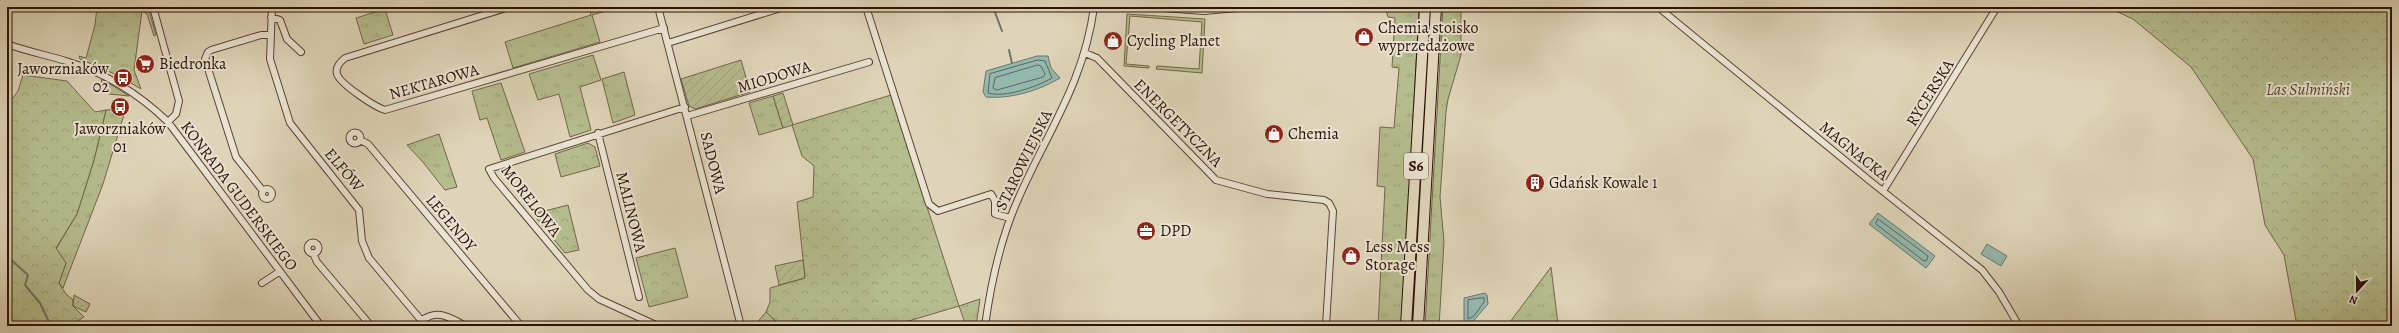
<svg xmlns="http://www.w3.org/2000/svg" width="2399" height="333" viewBox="0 0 2399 333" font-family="Alegreya,serif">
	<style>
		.grass { fill: url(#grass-tufts); stroke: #706649 }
		.forest { fill: url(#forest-crowns); stroke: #706649 }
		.park { fill: url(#park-dots); stroke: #706649 }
		.garden { fill: url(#garden-furrows); stroke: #706649 }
		.water { fill: #93b8ae; stroke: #6a756a }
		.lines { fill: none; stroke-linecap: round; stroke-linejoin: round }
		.shore { stroke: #60645a; stroke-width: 1 }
		.stream { stroke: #6a756a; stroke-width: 2 }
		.minor-casing { stroke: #594232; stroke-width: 8 }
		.highway-casing { stroke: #2c1105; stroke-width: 12 }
		.minor { stroke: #eae3d2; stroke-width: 6 }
		.highway { stroke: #dfd4b9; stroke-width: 10 }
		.labels { text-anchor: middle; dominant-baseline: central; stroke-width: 4; stroke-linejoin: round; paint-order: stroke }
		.shield { fill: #eae3d2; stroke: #655042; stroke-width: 1 }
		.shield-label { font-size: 15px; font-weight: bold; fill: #2c1105 }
		.poi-label { font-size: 16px; fill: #2c1105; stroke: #eae3d2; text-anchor: start }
		.street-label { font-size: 16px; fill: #2c1105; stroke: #eae3d2 }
		.park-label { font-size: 16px; font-style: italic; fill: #55442e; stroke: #eae3d2 }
	</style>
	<defs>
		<pattern id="grass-tufts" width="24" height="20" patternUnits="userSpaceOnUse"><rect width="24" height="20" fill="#b5bc8d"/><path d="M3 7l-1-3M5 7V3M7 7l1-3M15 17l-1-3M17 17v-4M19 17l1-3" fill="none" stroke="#9ca178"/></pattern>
		<pattern id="forest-crowns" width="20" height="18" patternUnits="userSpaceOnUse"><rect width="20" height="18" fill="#b5bc8d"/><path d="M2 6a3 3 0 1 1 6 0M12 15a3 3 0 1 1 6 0" fill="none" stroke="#9ca178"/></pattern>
		<pattern id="park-dots" width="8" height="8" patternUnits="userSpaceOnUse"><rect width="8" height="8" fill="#b5bc8d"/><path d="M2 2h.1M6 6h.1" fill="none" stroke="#9ca178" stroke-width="1.8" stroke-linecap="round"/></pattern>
		<pattern id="garden-furrows" width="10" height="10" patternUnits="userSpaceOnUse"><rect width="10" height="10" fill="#b5bc8d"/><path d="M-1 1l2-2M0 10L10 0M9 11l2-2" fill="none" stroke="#9ca178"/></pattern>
	</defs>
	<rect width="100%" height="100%" fill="#dfd4b9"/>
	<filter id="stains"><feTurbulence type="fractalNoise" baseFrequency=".005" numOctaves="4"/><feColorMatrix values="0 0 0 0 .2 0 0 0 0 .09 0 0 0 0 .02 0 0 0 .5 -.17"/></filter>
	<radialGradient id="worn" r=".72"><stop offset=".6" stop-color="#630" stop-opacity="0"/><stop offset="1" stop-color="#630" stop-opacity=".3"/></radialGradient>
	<path class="grass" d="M97 7H148L156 35 154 36 147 14 142 11 134 70 141 89 117 75 80 59 79 56 86 58 95 25Z
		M589 7H619L592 15 600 42 513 68 505 42 591 15Z
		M1385 7H1419L1402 326H1378L1385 187 1377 186 1380 127 1394 128 1399 68 1392 67 1395 18 1388 17Z
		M1443 7H1461V55L1448 99 1446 112 1440 197 1444 242 1439 326H1425Z
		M385 9 393 35 364 44 356 18Z
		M1127 14 1205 19 1202 73 1156 69 1157 66 1199 69 1202 22 1130 16 1126 64 1149 66V68L1124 66Z
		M593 55 601 80 580 87 591 130 570 137 559 94 538 100 529 74Z
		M624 72 635 115 613 123 602 79Z
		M102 79 129 96 109 94 100 87Z
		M501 83 525 152 501 160 487 118 480 120 472 91Z
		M773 96 783 128 759 135 749 103Z
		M126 108 103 184 63 288 59 283 66 263 56 249 77 214 94 160 106 110Z
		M439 134 457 187 445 190 422 161 407 145Z
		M1551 267 1558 324 1556 326H1507Z
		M980 299 976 326H966L959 306Z
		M766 312 781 326H754Z"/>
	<path class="forest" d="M2107 7H2392V326H2297L2284 255 2265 225 2253 159 2191 67 2133 19Z
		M23 75 67 81 95 112 106 110 94 160 77 214 56 248 66 263 59 283 66 294 73 300V306L84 317 70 326H7V98H13L18 91Z
		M891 95 959 306 892 326H781L766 312 770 302V288L805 278 797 202 813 197 814 166 802 156 792 125Z
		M588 143 595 147 600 166 561 177 555 154Z
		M568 205 579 250 565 253 533 214Z
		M675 248 688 297 649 307 636 258Z"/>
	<path class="park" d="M74 295 90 304 86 312 73 306Z"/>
	<path class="garden" d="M741 60 750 92 695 109 689 106 681 79Z
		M783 93 793 125 783 128 773 96Z
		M803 260 805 278 779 285 775 266Z"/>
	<path class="water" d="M1037 56H1048L1051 68 1060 78C1038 91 1011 99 986 97L983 92 986 71Z
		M1878 213 1935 256 1926 268 1869 224Z
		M1987 244 2007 256 2001 266 1981 254Z
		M1485 293 1487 295 1488 304 1469 326H1464V298Z"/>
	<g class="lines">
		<path class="shore" d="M1038 60 1045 61 1052 78C1036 87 1005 98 988 93L990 74Z
			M1038 65 1041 66 1045 74 1043 77 997 90 993 88 995 78Z
			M1878 219 1928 256 1927 260 1924 261 1876 224Z
			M1484 298V302L1474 316 1468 319V300Z"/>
		<path class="stream" d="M993 7 1002 31
			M1009 50 1012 63
			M7 256 28 275 25 285 40 303 51 326"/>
		<defs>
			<path id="minor" d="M153 7 179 101 176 114 168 122
				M272 7 270 59 290 123 359 210 362 241 369 258 426 326
				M509 7 345 58C340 62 335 67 337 74 340 84 375 107 385 110L664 28
				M658 7 741 326
				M866 7 929 204 938 211 991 194 995 201V214L1010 218
				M1149 7 1204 11 1248 7
				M1658 7 1870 181 1982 270 1999 292 2019 326
				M271 17 280 20 287 39 301 52
				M668 43 784 7
				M7 44C26 51 46 55 66 61 106 73 138 93 168 122L321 326
				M1085 53 1097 58 1216 180 1267 194 1324 200 1329 203 1333 211 1326 326
				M687 116 869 62
				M349.5 138a5.5 5.5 0 1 1 11 0a5.5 5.5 0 1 1-11 0Z
				M598 133 639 297
				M360 140 368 144 521 326
				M262 194a5 5 0 1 1 10 0a5 5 0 1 1-10 0Z
				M263 191 236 157 205 59 208 52 211 50 261 35H270
				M1883 191 1997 7
				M307.5 248a5.5 5.5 0 1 1 11 0a5.5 5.5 0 1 1-11 0Z
				M313 253 317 262 371 326
				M262 283 279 272
				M421 321C438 308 450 318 466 326
				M658 326 599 299 588 290 494 178 489 169 685 107
				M985 326C991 282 1000 239 1019 197 1048 131 1084 82 1094 7"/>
			<path id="highway" d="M1406 326 1425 7
				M1418 326 1436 7"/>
		</defs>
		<use href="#minor" class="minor-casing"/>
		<use href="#highway" class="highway-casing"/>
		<use href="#minor" class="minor"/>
		<use href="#highway" class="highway"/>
	</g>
	<defs>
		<symbol id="shop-disc" viewBox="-11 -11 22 22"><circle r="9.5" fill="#8f2418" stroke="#eae3d2"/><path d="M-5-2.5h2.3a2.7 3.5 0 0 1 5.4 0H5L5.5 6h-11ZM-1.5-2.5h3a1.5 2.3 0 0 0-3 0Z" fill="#fff"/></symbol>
		<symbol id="supermarket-disc" viewBox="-11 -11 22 22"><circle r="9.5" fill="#8f2418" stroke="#eae3d2"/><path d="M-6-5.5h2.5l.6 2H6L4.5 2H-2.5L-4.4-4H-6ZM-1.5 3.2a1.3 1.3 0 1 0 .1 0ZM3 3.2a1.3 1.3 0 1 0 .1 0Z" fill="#fff"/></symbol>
		<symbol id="bus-disc" viewBox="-11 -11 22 22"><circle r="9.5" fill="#8f2418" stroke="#eae3d2"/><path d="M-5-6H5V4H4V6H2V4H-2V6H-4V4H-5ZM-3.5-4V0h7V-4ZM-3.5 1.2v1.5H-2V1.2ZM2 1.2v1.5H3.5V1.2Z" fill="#fff"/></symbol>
		<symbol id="building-disc" viewBox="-11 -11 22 22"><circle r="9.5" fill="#8f2418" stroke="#eae3d2"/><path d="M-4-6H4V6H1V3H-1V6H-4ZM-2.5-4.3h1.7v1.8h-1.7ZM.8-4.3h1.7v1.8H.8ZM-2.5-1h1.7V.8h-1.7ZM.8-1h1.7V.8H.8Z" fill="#fff"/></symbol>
		<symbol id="office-disc" viewBox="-11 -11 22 22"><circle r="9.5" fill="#8f2418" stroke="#eae3d2"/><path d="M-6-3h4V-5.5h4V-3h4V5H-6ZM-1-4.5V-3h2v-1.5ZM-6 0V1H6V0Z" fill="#fff"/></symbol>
	</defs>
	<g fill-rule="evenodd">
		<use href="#shop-disc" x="1353" y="26" width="22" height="22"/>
		<use href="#shop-disc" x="1102" y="30" width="22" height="22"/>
		<use href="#supermarket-disc" x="134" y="53" width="22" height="22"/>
		<use href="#bus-disc" x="112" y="67" width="22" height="22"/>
		<use href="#bus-disc" x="109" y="96" width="22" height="22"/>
		<use href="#shop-disc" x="1263" y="123" width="22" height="22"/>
		<use href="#building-disc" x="1524" y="172" width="22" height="22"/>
		<use href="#office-disc" x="1135" y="220" width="22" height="22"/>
		<use href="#shop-disc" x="1340" y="245" width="22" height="22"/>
	</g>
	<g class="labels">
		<rect class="shield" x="1404" y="153" width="24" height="26" rx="3"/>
		<g class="shield-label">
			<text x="1416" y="166">S6</text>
		</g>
		<g class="poi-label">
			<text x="1378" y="28">Chemia stoisko<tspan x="1378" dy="18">wyprzedażowe</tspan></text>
			<text x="1127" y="41">Cycling Planet</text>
			<text x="159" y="64">Biedronka</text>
			<text x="109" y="69" text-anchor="end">Jaworzniaków<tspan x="109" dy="18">02</tspan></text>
			<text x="120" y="129" text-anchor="middle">Jaworzniaków<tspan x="120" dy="18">01</tspan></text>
			<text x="1288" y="134">Chemia</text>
			<text x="1549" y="183">Gdańsk Kowale 1</text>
			<text x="1160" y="231">DPD</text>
			<text x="1365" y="247">Less Mess<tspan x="1365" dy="18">Storage</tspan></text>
		</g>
		<g class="street-label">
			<text transform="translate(774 77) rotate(-17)">MIODOWA</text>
			<text transform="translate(434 82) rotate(-16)">NEKTAROWA</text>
			<text transform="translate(1930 93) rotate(-58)">RYCERSKA</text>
			<text transform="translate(1178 123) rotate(45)">ENERGETYCZNA</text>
			<text transform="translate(1854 151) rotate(39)">MAGNACKA</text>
			<text transform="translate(1024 160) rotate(-64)">STAROWIEJSKA</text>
			<text transform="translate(713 163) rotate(76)">SADOWA</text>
			<text transform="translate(344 170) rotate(50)">ELFÓW</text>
			<text transform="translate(239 196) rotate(53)">KONRADA GUDERSKIEGO</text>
			<text transform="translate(531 201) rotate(52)">MORELOWA</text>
			<text transform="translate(631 212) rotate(76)">MALINOWA</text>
			<text transform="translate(451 223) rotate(50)">LEGENDY</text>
		</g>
		<g class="park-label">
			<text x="2308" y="90">Las Sulmiński</text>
		</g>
	</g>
	<rect width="2399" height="333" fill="none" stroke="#dfd4b9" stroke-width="24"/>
	<rect x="8" y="8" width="2383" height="317" fill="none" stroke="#2c1105" stroke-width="2"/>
	<rect x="12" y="12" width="2375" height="309" fill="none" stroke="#2c1105"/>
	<g transform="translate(2357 291) rotate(201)" stroke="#eae3d2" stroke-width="3" paint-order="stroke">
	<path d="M0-3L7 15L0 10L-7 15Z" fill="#2c1105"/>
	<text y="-6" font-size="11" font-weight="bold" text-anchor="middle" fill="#2c1105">N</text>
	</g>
	<rect width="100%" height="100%" filter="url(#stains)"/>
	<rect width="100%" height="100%" fill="url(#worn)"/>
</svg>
